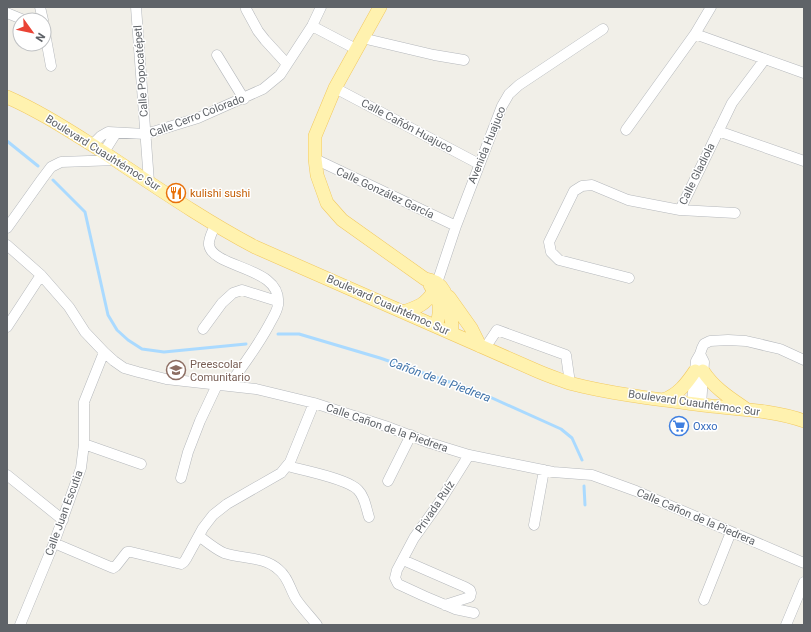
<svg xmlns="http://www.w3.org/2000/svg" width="811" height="632" viewBox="0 0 811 632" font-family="Roboto,sans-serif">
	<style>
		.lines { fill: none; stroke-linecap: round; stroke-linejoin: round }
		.stream { stroke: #aadaff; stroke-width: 3 }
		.minor-casing { stroke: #b5b8bc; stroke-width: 11 }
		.major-casing { stroke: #f2c960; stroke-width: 14 }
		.minor { stroke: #fff; stroke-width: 10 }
		.major { stroke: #fff2af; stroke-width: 13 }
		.labels { text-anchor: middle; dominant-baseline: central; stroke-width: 3; stroke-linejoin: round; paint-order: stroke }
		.street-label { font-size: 11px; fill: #5f6368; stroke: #fff }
		.food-label { font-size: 11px; fill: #c56008; stroke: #fff; text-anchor: start }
		.education-label { font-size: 11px; fill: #785e54; stroke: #fff; text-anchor: start }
		.shop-label { font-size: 11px; fill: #366cbe; stroke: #fff; text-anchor: start }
		.water-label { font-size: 12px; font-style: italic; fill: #4174aa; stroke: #fff }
	</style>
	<rect width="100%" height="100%" fill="#f1efe8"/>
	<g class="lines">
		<path class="stream" d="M7 141 38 166
			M53 180 85 212 108 315 117 330 128 340 142 349 164 352 246 344
			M278 334H299L380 358 481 393 561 429 572 438 582 460
			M584 486 585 505"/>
		<defs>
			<path id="minor" d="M40 7 43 20
				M136 7 149 182
				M246 9 258 31 265 40 287 64
				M7 13 24 20
				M312 26 356 49
				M44 28 51 66
				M695 34 804 73
				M362 38 434 55 464 60
				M217 55 244 99
				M335 88 479 164
				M626 130 695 34 711 7
				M718 131 804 161
				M92 145 101 136 108 132 146 134 198 118 263 89 280 75 312 26 321 7
				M104 152 116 133
				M315 159 456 226
				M680 210 732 103 765 59
				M215 225C213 231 208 239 209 245 213 269 283 266 278 305 277 312 272 319 269 325 257 347 243 366 228 386
				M7 228 42 179 51 167 61 162 116 160
				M7 245 41 275 69 307 85 332 104 352 114 361 124 368 138 372 166 379 256 389 314 403 385 426 430 443 469 455 553 472 592 475 636 491 804 563
				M629 278 559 260 551 252 549 242 574 191 582 186 592 185 628 200 680 210 735 213
				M434 289 437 283 456 226 502 106 509 94 519 85 603 29
				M7 327 41 275
				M203 329 222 303 233 293 242 290 277 301
				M485 348 497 330 566 355 570 383
				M700 354 704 362 701 405
				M692 403 696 361 700 354 702 348 704 344 710 341 728 340 746 341 780 349 804 360
				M84 444 141 464
				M469 455 439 503 414 538 397 570 395 578 398 584 424 596 455 609 474 613
				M287 466C303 470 348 479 358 490 365 497 366 508 369 517
				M7 475 63 520
				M181 478 188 452 200 421 217 385
				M388 481 411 435
				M534 525 544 470
				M199 536C207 542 215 549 224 553 242 559 264 556 279 570 288 577 290 589 296 599 302 608 310 616 317 625
				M54 543 113 568 116 566 127 552H131L181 564 184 562 186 559 203 528 213 515 227 504 281 473 290 462 314 403
				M403 560 465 587 470 590 471 593 470 597 445 605
				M704 600 731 532
				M20 625 54 543 81 468 84 444V402L104 352
				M786 625 804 582"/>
			<path id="major" d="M380 7 335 88 315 136V159L317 175 327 203 342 220 425 279C429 280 434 281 437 283 450 292 452 319 452 333
				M7 97C39 111 68 130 97 148 149 182 200 218 255 247L535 370C546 375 558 379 569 383 615 395 664 400 711 406 740 409 777 411 804 421
				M430 285C440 300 442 309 436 326
				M449 297 471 328 480 346
				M403 312C418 307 425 305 434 291
				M703 371C714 388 730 398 746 409
				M663 400C678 395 687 383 695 371"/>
		</defs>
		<use href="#minor" class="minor-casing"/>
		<use href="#major" class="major-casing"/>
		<use href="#minor" class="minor"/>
		<use href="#major" class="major"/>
	</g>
	<defs>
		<symbol id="restaurant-ring" viewBox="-11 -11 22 22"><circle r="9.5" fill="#fff" stroke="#e8710a" stroke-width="1.5"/><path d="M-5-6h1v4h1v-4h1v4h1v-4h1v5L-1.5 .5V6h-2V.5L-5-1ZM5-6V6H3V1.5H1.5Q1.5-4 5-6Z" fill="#e8710a"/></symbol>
		<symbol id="school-ring" viewBox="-11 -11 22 22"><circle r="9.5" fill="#fff" stroke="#8d6e63" stroke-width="1.5"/><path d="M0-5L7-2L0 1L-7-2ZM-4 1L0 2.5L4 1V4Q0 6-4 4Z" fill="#8d6e63"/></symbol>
		<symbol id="supermarket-ring" viewBox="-11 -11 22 22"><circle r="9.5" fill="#fff" stroke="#3f7fe0" stroke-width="1.5"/><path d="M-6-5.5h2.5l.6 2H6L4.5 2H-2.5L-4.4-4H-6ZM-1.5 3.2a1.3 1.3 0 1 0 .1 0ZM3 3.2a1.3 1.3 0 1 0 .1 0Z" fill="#3f7fe0"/></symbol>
	</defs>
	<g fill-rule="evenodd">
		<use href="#restaurant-ring" x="165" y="182" width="22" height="22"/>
		<use href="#school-ring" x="165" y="359" width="22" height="22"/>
		<use href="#supermarket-ring" x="668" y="415" width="22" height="22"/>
	</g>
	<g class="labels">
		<g class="street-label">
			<text transform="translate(141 71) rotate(-94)">Calle Popocatépetl</text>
			<text transform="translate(197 116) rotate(-21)">Calle Cerro Colorado</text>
			<text transform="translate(407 126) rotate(28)">Calle Cañón Huajuco</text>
			<text transform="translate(487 145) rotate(-68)">Avenida Huajuco</text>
			<text transform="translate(103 153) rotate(32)">Boulevard Cuauhtémoc Sur</text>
			<text transform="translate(697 174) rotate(-64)">Calle Gladiola</text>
			<text transform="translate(385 193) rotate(25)">Calle González García</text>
			<text transform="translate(388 305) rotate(24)">Boulevard Cuauhtémoc Sur</text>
			<text transform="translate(694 403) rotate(8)">Boulevard Cuauhtémoc Sur</text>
			<text transform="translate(387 428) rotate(19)">Calle Cañon de la Piedrera</text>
			<text transform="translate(435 507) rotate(-56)">Privada Ruíz</text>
			<text transform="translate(64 513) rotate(-70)">Calle Juan Escutia</text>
			<text transform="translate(696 517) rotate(23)">Calle Cañon de la Piedrera</text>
		</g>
		<g class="food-label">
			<text x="190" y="193">kulishi sushi</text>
		</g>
		<g class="education-label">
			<text x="190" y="364">Preescolar<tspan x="190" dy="13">Comunitario</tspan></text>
		</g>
		<g class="shop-label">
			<text x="693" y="426">Oxxo</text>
		</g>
		<g class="water-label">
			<text transform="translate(440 380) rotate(20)">Cañón de la Piedrera</text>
		</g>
	</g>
	<rect width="811" height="632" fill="none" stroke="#5f6368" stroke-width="16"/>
	<g transform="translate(32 32) rotate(123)"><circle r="19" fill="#ffffff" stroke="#bfc1c3"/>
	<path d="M0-3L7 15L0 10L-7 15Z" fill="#ea4335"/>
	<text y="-6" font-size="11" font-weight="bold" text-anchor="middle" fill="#5f6368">N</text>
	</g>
</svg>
